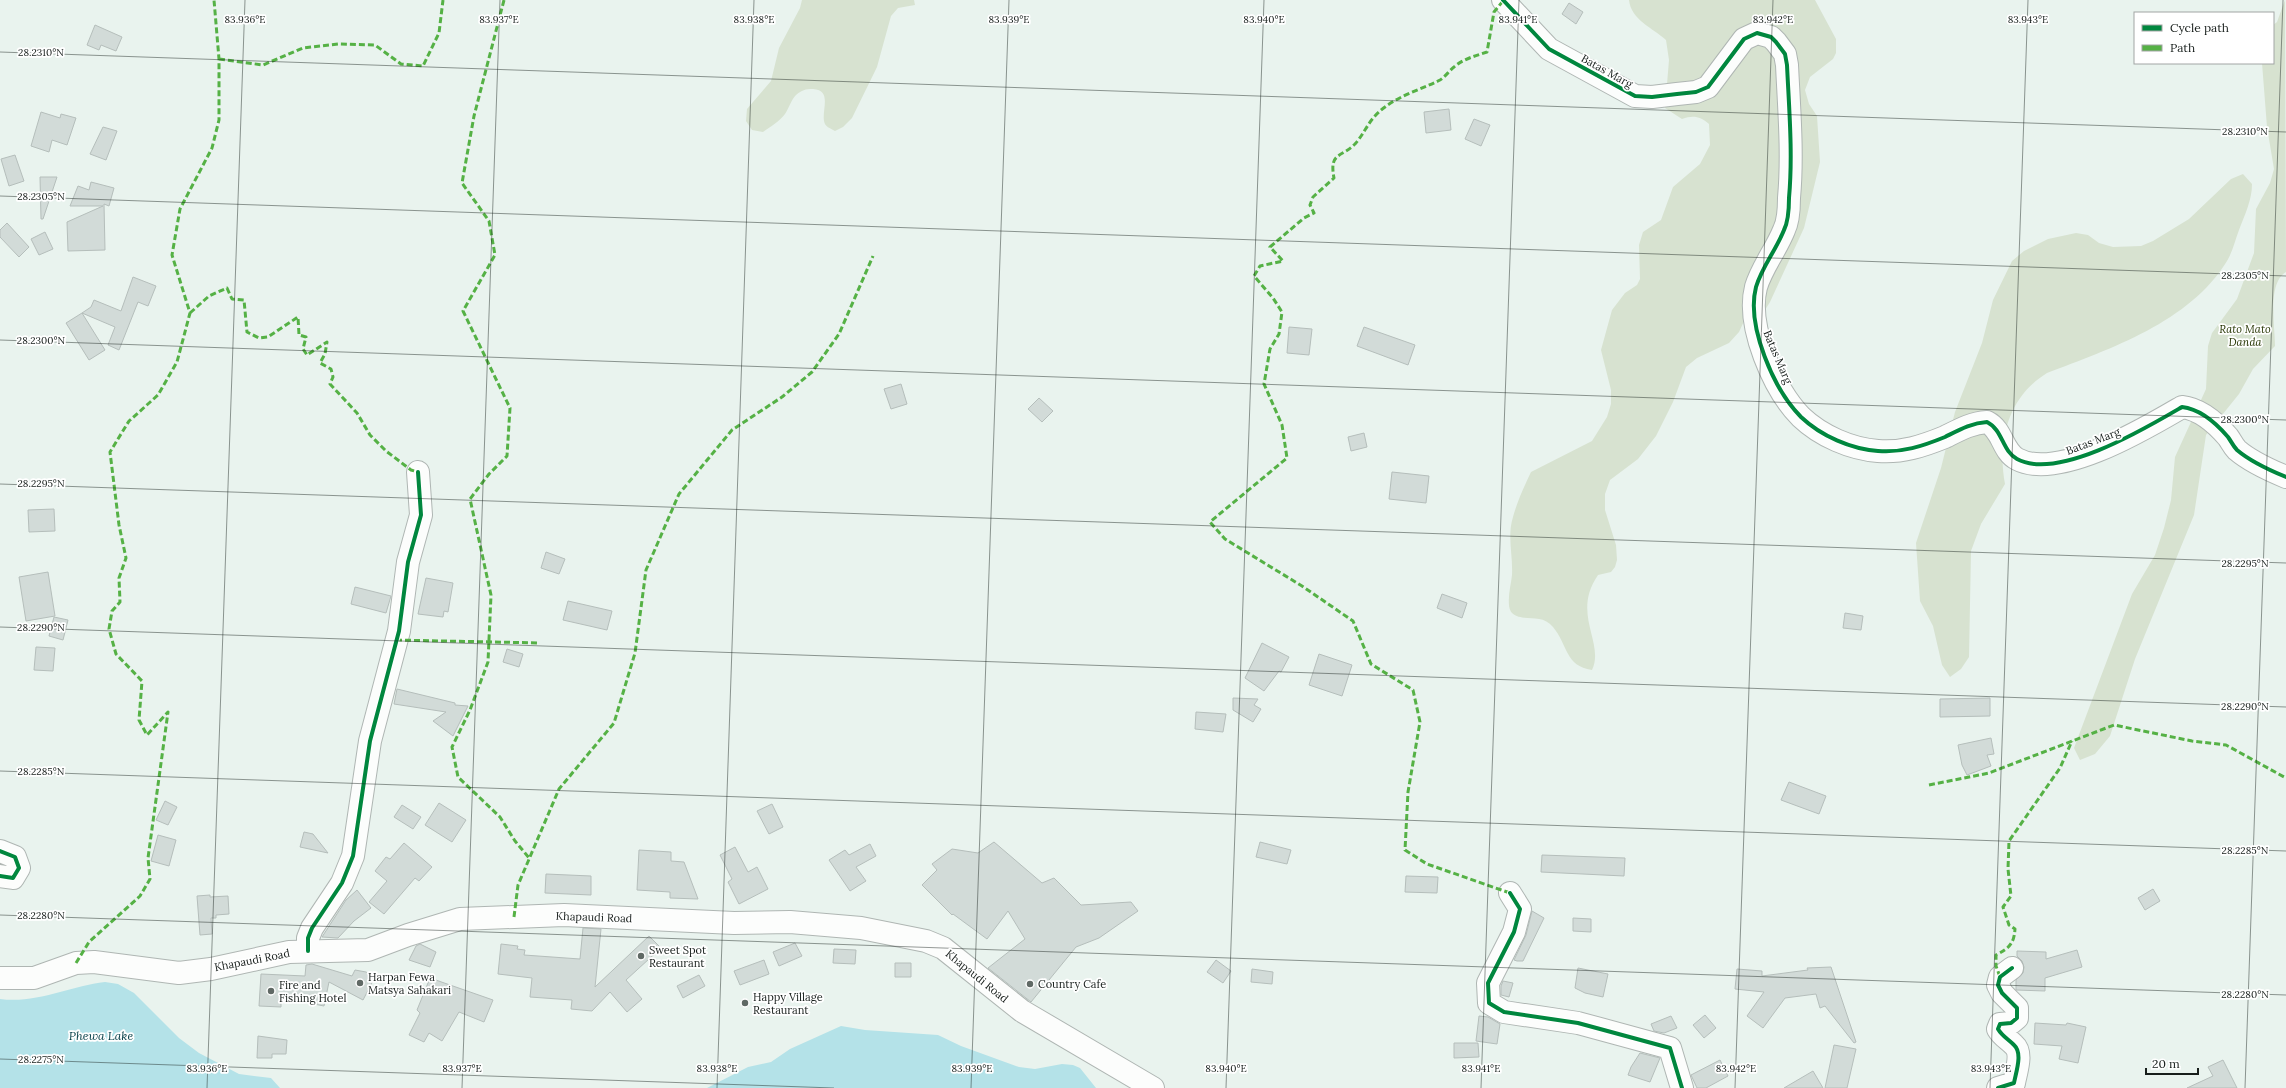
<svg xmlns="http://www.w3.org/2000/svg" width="2286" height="1088" viewBox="0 0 2286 1088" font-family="Lora,serif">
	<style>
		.green { fill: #d7e2d0 }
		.water { fill: #b4e2e8 }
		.building { fill: #d2dbd8; stroke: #b5bebb }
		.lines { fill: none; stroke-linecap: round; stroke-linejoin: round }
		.minor-casing { stroke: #afb6b3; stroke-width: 24 }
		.major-casing { stroke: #afb6b3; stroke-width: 24 }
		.minor { stroke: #fcfdfc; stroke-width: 22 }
		.major { stroke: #fcfdfc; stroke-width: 22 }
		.quiet { stroke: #55b145; stroke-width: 3; stroke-dasharray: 6 3; stroke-linecap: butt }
		.cycleway-casing { stroke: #fff; stroke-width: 6 }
		.cycleway { stroke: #00873e; stroke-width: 4 }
		.ticks { fill: none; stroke: #171e1b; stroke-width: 1; stroke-opacity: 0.45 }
		.poi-dot { fill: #606965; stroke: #fff; stroke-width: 1.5 }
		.labels { text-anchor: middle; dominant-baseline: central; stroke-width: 3.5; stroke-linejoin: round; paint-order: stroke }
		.street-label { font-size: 11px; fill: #171e1b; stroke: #fff }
		.park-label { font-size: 11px; font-style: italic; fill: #283704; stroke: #fff }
		.poi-label { font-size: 11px; fill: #171e1b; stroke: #fff; text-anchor: start }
		.water-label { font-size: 12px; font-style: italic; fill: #043e47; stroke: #fff }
		.ticks-label { font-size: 10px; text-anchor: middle; fill: #171e1b; stroke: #fff; stroke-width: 3.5; stroke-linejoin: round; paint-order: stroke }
	</style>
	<rect width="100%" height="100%" fill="#e9f3ee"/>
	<path class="green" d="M802 0H914L915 5 898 8 891 16 877 67 852 118 843 127 835 131C830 128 825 127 824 121 822 109 832 90 813 89 805 89 802 90 796 95 791 100 789 108 785 114 780 121 770 127 763 132L752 130 746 121 747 109 771 81 779 48 800 8Z
		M1629 0H1815L1836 39V53L1833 59 1810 77 1805 90 1809 104 1817 116 1820 162 1804 228 1770 302 1750 334 1745 319 1739 332 1729 343 1697 358 1686 367 1673 402 1656 436 1638 459 1610 480 1605 494V510L1616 545 1617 560 1615 567 1611 572 1598 575C1571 614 1605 643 1592 670 1565 666 1568 645 1553 627 1541 612 1523 623 1512 613 1510 611 1509 607 1509 605 1508 594 1511 585 1512 575 1513 555 1507 536 1513 517 1517 502 1524 487 1531 472L1592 441 1607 417 1611 404V390L1601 350 1612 310 1625 293 1637 285 1640 279 1639 245 1643 232 1661 220 1673 187 1700 164 1710 145 1709 124C1700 116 1693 115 1682 119L1665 108 1669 60 1666 40C1653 28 1631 20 1629 0Z
		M2285 0 2286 272C2267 283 2275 326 2275 346L2253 369 2239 394 2206 435 2194 515 2135 659 2110 736 2095 754 2080 760 2074 748 2132 594 2155 555 2164 528 2171 500 2175 457 2206 389 2208 346 2212 333 2237 299 2254 253 2256 209 2270 183 2274 169 2267 127 2262 63H2273V25L2277 22Z
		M2243 174 2252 184C2252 200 2245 214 2239 230 2235 240 2233 251 2227 261 2190 322 2110 349 2047 373 2008 397 1997 441 2005 484L1981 524 1971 551 1969 657 1961 669 1950 677 1942 665 1933 626 1920 601 1916 543 1941 468 1955 412 1982 343 1993 300 2012 261 2024 251 2048 239 2076 233 2088 235 2099 243 2113 247 2141 246 2153 241 2189 219 2231 179Z"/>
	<path class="water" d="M105 982 118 984 134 993 179 1038 199 1053 239 1074 271 1078 280 1088H0V999C36 1004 70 986 105 982Z
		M841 1026 865 1030 938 1035 961 1046 1019 1067 1035 1069 1062 1064 1073 1065 1080 1068 1096 1088H707L748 1067 771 1062 790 1049Z"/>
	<path class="building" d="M1569 3 1583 12 1576 24 1562 14Z
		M95 25 122 37 116 51 101 45 99 50 87 45Z
		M1449 109 1451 130 1426 133 1424 112Z
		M41 112 60 118 61 114 76 118 67 145 52 140 49 152 31 146Z
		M1474 119 1490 125 1481 146 1465 139Z
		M103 127 117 131 106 160 90 154Z
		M15 155 24 181 9 186 1 159Z
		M40 177H57L43 219H41Z
		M91 182 114 188 109 206 104 204 105 250 68 251 67 222 103 206H70L78 186 89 190Z
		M7 223 29 247 19 257 0 237V230Z
		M45 232 53 249 39 255 31 239Z
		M133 277 156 286 148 306 138 302 119 350 108 345 115 327 82 313 91 307 94 300 121 311Z
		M82 313 105 350 89 360 66 323Z
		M1289 327 1312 329 1309 355 1287 353Z
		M1364 327 1415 345 1408 365 1357 346Z
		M901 384 907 404 891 409 884 389Z
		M1039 398 1053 411 1042 422 1028 409Z
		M1364 433 1367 447 1351 451 1348 437Z
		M1392 472 1429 476 1426 503 1389 499Z
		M54 509 55 531 29 532 28 510Z
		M546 552 565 559 559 574 541 568Z
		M48 572 55 616 26 621 19 577Z
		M426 578 453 583 448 612 444 611 443 617 418 614Z
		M355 587 391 596 386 613 351 604Z
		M1442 594 1467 603 1462 618 1437 608Z
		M568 601 612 611 607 630 563 620Z
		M1845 613 1863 616 1861 630 1843 628Z
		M54 617 68 620 63 640 49 636Z
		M1262 643 1289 657 1281 672 1279 671 1264 691 1245 678Z
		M36 647 55 648 53 671 34 670Z
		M507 649 523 654 519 667 503 662Z
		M1319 654 1352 665 1342 696 1309 685Z
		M397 689 455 703V705L468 706 453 736 433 721 446 712 394 704Z
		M1233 698 1258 699 1254 705 1261 709 1253 722 1233 710Z
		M1990 698V716L1940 717V699Z
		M1196 712 1226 714 1223 732 1195 729Z
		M1991 738 1994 754 1987 755 1991 766 1967 775 1962 765 1958 745Z
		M1789 782 1826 796 1819 814 1781 800Z
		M165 801 177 807 168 825 156 820Z
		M439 803 466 820 452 842 425 825Z
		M772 804 783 827 769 834 757 811Z
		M402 805 421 817 413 829 394 817Z
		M304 832 313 834 328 853 300 847Z
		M158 835 176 840 169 866 151 861Z
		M994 842 1042 883 1054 878 1081 905 1131 902 1138 911 1099 938 1076 947 1031 1002 988 968 1025 939 1008 911 987 939 953 914 952 915 922 885 937 870 932 864 952 849 978 853Z
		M1260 842 1291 850 1287 864 1256 857Z
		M404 843 432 867 419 881 415 878 384 914 369 902 387 881 375 871 386 857 390 859Z
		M870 844 876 856 856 867 866 881 850 891 829 860 845 850 849 855Z
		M735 847 748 872 757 867 768 889 739 904 728 882 732 879 720 855Z
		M639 850 671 852V861L684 862 698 899 670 898V892L637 890Z
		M1542 855 1625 858 1624 876 1541 872Z
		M546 874 591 876V895L545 893Z
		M1406 876 1438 877 1437 893 1405 892Z
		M2153 889 2160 901 2145 910 2138 898Z
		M357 890 371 908 354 921 338 938 322 937 346 900Z
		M210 895V897L228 896 229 914 216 915V918H211L212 934 200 935 197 896Z
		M1532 911 1544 918 1523 961H1517L1514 960 1526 935Z
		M1573 918 1591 919V932L1573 931Z
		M583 928 601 929 595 987 649 936 661 948 626 980 642 999 627 1012 610 992 592 1011 571 1009 572 1000 530 997 532 978 498 974 501 944 518 946 517 949 525 950 524 955 580 959Z
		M795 943 802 956 779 966 773 952Z
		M420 944 436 952 430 967 409 960 416 946Z
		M834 949 856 950 855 964 833 963Z
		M2077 950 2082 967 2045 978V991L2016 990V980L2023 973 2024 967 2022 961 2017 956V951L2046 952V959Z
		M764 960 769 974 740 985 734 971Z
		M1216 960 1231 971 1223 983 1207 972Z
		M895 963H911V977H895Z
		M312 964 352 976 355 970 366 972 375 977 363 1000 329 982 324 1006 309 1003 310 999 281 997V1007L259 1006 261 974 305 976 306 965Z
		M1831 967 1856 1042 1854 1043 1825 1006 1820 1008 1816 994 1785 998 1763 1028 1747 1016 1764 992 1735 989 1737 969 1762 971V976L1808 970 1807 968Z
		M1578 968 1608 974 1603 997 1585 993 1575 988Z
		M1252 969 1273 972 1272 984 1251 982Z
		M699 975 705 986 683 998 677 986Z
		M430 978 493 1000 484 1022 459 1012 442 1041 429 1033 424 1042 409 1035 420 1013 417 1010Z
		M1503 981 1513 983 1509 997 1501 995V986Z
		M1705 1015 1716 1028 1704 1038 1693 1025Z
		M1479 1016 1488 1017 1500 1024 1497 1044 1476 1041Z
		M1671 1016 1677 1028 1664 1033 1654 1031 1651 1024Z
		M2035 1023 2066 1025 2067 1023 2086 1027 2078 1063 2059 1059 2062 1046 2034 1044Z
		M258 1036 287 1040 286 1054H272V1058H257Z
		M1454 1043H1478L1479 1057 1454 1058Z
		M1834 1045 1856 1049 1847 1088H1825Z
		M1640 1053 1660 1058 1650 1082 1628 1075 1631 1067Z
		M1720 1060 1728 1076 1706 1088H1697L1691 1075Z
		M2223 1060 2237 1088H2187L2213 1076 2208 1067Z
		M1813 1071 1823 1088H1784Z"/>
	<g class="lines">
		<defs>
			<path id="minor" d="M1503 0 1549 49 1635 96 1652 97 1677 94 1696 92 1708 87 1744 39 1757 33 1771 37 1776 42 1785 54 1787 65C1789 108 1793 154 1789 198 1789 207 1788 222 1784 230 1776 250 1762 267 1756 287 1746 326 1774 390 1801 417 1821 436 1851 449 1878 451 1902 453 1923 446 1945 437 1959 430 1971 423 1987 422 2003 430 2002 451 2017 459 2058 481 2146 428 2182 407 2200 409 2216 423 2228 437 2231 441 2233 446 2237 450 2251 462 2269 470 2286 477
				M0 851 15 857 19 868 13 878 0 876
				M1510 893 1520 909 1514 932 1488 983 1489 1003 1504 1012 1578 1023 1670 1048 1682 1088
				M308 951V938L312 928 342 883 353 856 370 741 399 631 408 562 421 515 418 472
				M1998 1088 2014 1083C2016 1072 2023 1053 2014 1045 2008 1039 2002 1036 1998 1029L2000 1024 2011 1023 2017 1018V1008L2002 993 1998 985 2000 977 2012 968"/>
			<path id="major" d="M0 978H34L76 963 94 962 179 973 211 969 289 952 368 950 408 935 460 919 564 915 734 923 790 922 861 928 926 941 943 948 1022 1011 1153 1088"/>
		</defs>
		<use href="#minor" class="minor-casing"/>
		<use href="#major" class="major-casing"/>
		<use href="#minor" class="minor"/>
		<use href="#major" class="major"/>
		<path class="quiet" d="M504 0 474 116 462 183 489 221 495 255 463 311 510 408 507 456 489 474 470 499 491 595 488 662 470 710 452 747 458 777 500 817 515 841 530 859
			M1503 1 1494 12 1487 52C1475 56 1463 59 1454 67 1449 71 1445 77 1440 80 1418 91 1392 97 1374 117 1367 125 1363 135 1355 144 1341 158 1329 152 1334 178L1313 197 1310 205 1314 213 1304 218 1270 247 1283 261 1260 266 1254 276 1273 298 1282 312 1279 334 1270 349 1264 384 1282 425 1287 458 1210 522 1225 539 1302 586 1353 621 1371 664 1413 690 1420 722 1408 792 1405 850 1427 864 1510 893
			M219 59 263 65 303 48 338 44 375 45 401 64 423 66 439 33 443 0
			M190 313 209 296 227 288 232 299 244 300 247 332 259 338 268 337 298 317 299 335 306 337 303 349 307 355 327 342 325 354 320 363 331 369 333 377 330 384 357 413 370 435 386 451 411 470 418 472
			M396 640 540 643
			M1929 785 1989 773 2114 725 2192 741 2226 745 2286 778
			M514 917 518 885 559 789 614 723 635 653 646 570 679 494 732 430 782 397 812 372 839 334 873 256
			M76 963 89 942 140 896 150 879 148 858 168 712 147 735 139 720 142 681 116 654 109 629 112 611 120 602 119 578 126 558 119 525 110 452 129 421 158 395 177 362 190 313 172 255 180 209 212 148 219 120V59L214 0
			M2000 977 1996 966V955C2009 948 2014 944 2015 929L2009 925 2003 907 2011 896 2008 869 2009 841 2060 768 2072 741"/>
		<defs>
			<path id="cycleway" d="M1503 0 1549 49 1635 96 1652 97 1677 94 1696 92 1708 87 1744 39 1757 33 1771 37 1776 42 1785 54 1787 65C1789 108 1793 154 1789 198 1789 207 1788 222 1784 230 1776 250 1762 267 1756 287 1746 326 1774 390 1801 417 1821 436 1851 449 1878 451 1902 453 1923 446 1945 437 1959 430 1971 423 1987 422 2003 430 2002 451 2017 459 2058 481 2146 428 2182 407 2200 409 2216 423 2228 437 2231 441 2233 446 2237 450 2251 462 2269 470 2286 477
				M0 851 15 857 19 868 13 878 0 876
				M1510 893 1520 909 1514 932 1488 983 1489 1003 1504 1012 1578 1023 1670 1048 1682 1088
				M308 951V938L312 928 342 883 353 856 370 741 399 631 408 562 421 515 418 472
				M1998 1088 2014 1083C2016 1072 2023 1053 2014 1045 2008 1039 2002 1036 1998 1029L2000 1024 2011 1023 2017 1018V1008L2002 993 1998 985 2000 977 2012 968"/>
		</defs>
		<use href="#cycleway" class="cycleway-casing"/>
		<use href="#cycleway" class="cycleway"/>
	</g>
	<path class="ticks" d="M0 52 2286 132M0 196 2286 276M0 340 2286 420M0 484 2286 563M0 627 2286 707M0 771 2286 851M0 915 2286 995M0 1059 834 1088M207 1088 245 0M462 1088 500 0M717 1088 754 0M971 1088 1009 0M1226 1088 1264 0M1481 1088 1519 0M1735 1088 1773 0M1990 1088 2028 0M2245 1088 2283 0"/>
	<g class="poi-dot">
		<circle cx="641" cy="956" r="4"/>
		<circle cx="360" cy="983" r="4"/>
		<circle cx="1030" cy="984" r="4"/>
		<circle cx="271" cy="991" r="4"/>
		<circle cx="745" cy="1003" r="4"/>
	</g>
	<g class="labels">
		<g class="street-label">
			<text transform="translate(1607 71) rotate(29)">Batas Marg</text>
			<text transform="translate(1778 357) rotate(67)">Batas Marg</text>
			<text transform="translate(2093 441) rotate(-21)">Batas Marg</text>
			<text transform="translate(594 917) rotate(2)">Khapaudi Road</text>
			<text transform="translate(252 960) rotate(-11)">Khapaudi Road</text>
			<text transform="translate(977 976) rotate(39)">Khapaudi Road</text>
		</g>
		<g class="park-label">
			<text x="2245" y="329">Rato Mato<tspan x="2245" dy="13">Danda</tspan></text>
		</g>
		<g class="poi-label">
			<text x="649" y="950">Sweet Spot<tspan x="649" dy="13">Restaurant</tspan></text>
			<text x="368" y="977">Harpan Fewa<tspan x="368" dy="13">Matsya Sahakari</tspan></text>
			<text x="1038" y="984">Country Cafe</text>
			<text x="279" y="985">Fire and<tspan x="279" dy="13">Fishing Hotel</tspan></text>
			<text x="753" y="997">Happy Village<tspan x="753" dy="13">Restaurant</tspan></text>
		</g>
		<g class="water-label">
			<text x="101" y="1035">Phewa Lake</text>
		</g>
	</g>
	<g class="ticks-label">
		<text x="245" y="23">83.936°E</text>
		<text x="499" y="23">83.937°E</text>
		<text x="754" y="23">83.938°E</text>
		<text x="1009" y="23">83.939°E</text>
		<text x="1264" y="23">83.940°E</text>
		<text x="1518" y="23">83.941°E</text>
		<text x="1773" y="23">83.942°E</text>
		<text x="2028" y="23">83.943°E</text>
		<text x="41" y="56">28.2310°N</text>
		<text x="2245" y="135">28.2310°N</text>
		<text x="41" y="200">28.2305°N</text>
		<text x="2245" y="279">28.2305°N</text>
		<text x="41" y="344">28.2300°N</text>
		<text x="2245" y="423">28.2300°N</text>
		<text x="41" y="487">28.2295°N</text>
		<text x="2245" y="567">28.2295°N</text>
		<text x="41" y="631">28.2290°N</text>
		<text x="2245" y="710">28.2290°N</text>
		<text x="41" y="775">28.2285°N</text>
		<text x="2245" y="854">28.2285°N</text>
		<text x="41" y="919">28.2280°N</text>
		<text x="2245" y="998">28.2280°N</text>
		<text x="41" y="1063">28.2275°N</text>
		<text x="207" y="1072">83.936°E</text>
		<text x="462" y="1072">83.937°E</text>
		<text x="717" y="1072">83.938°E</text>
		<text x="972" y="1072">83.939°E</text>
		<text x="1226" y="1072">83.940°E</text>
		<text x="1481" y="1072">83.941°E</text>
		<text x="1736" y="1072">83.942°E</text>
		<text x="1991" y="1072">83.943°E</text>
	</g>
	<rect x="2134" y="12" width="140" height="52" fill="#ffffff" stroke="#a2a5a4"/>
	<rect x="2142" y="25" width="20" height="6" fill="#00873e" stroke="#a2a5a4"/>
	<text x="2170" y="32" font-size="12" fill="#171e1b">Cycle path</text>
	<rect x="2142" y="45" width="20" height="6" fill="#55b145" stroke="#a2a5a4"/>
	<text x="2170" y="52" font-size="12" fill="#171e1b">Path</text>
	<path d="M2146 1068v6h52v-6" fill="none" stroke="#171e1b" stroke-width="2"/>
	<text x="2152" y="1068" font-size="12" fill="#171e1b" stroke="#ffffff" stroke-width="3" paint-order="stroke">20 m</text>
</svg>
